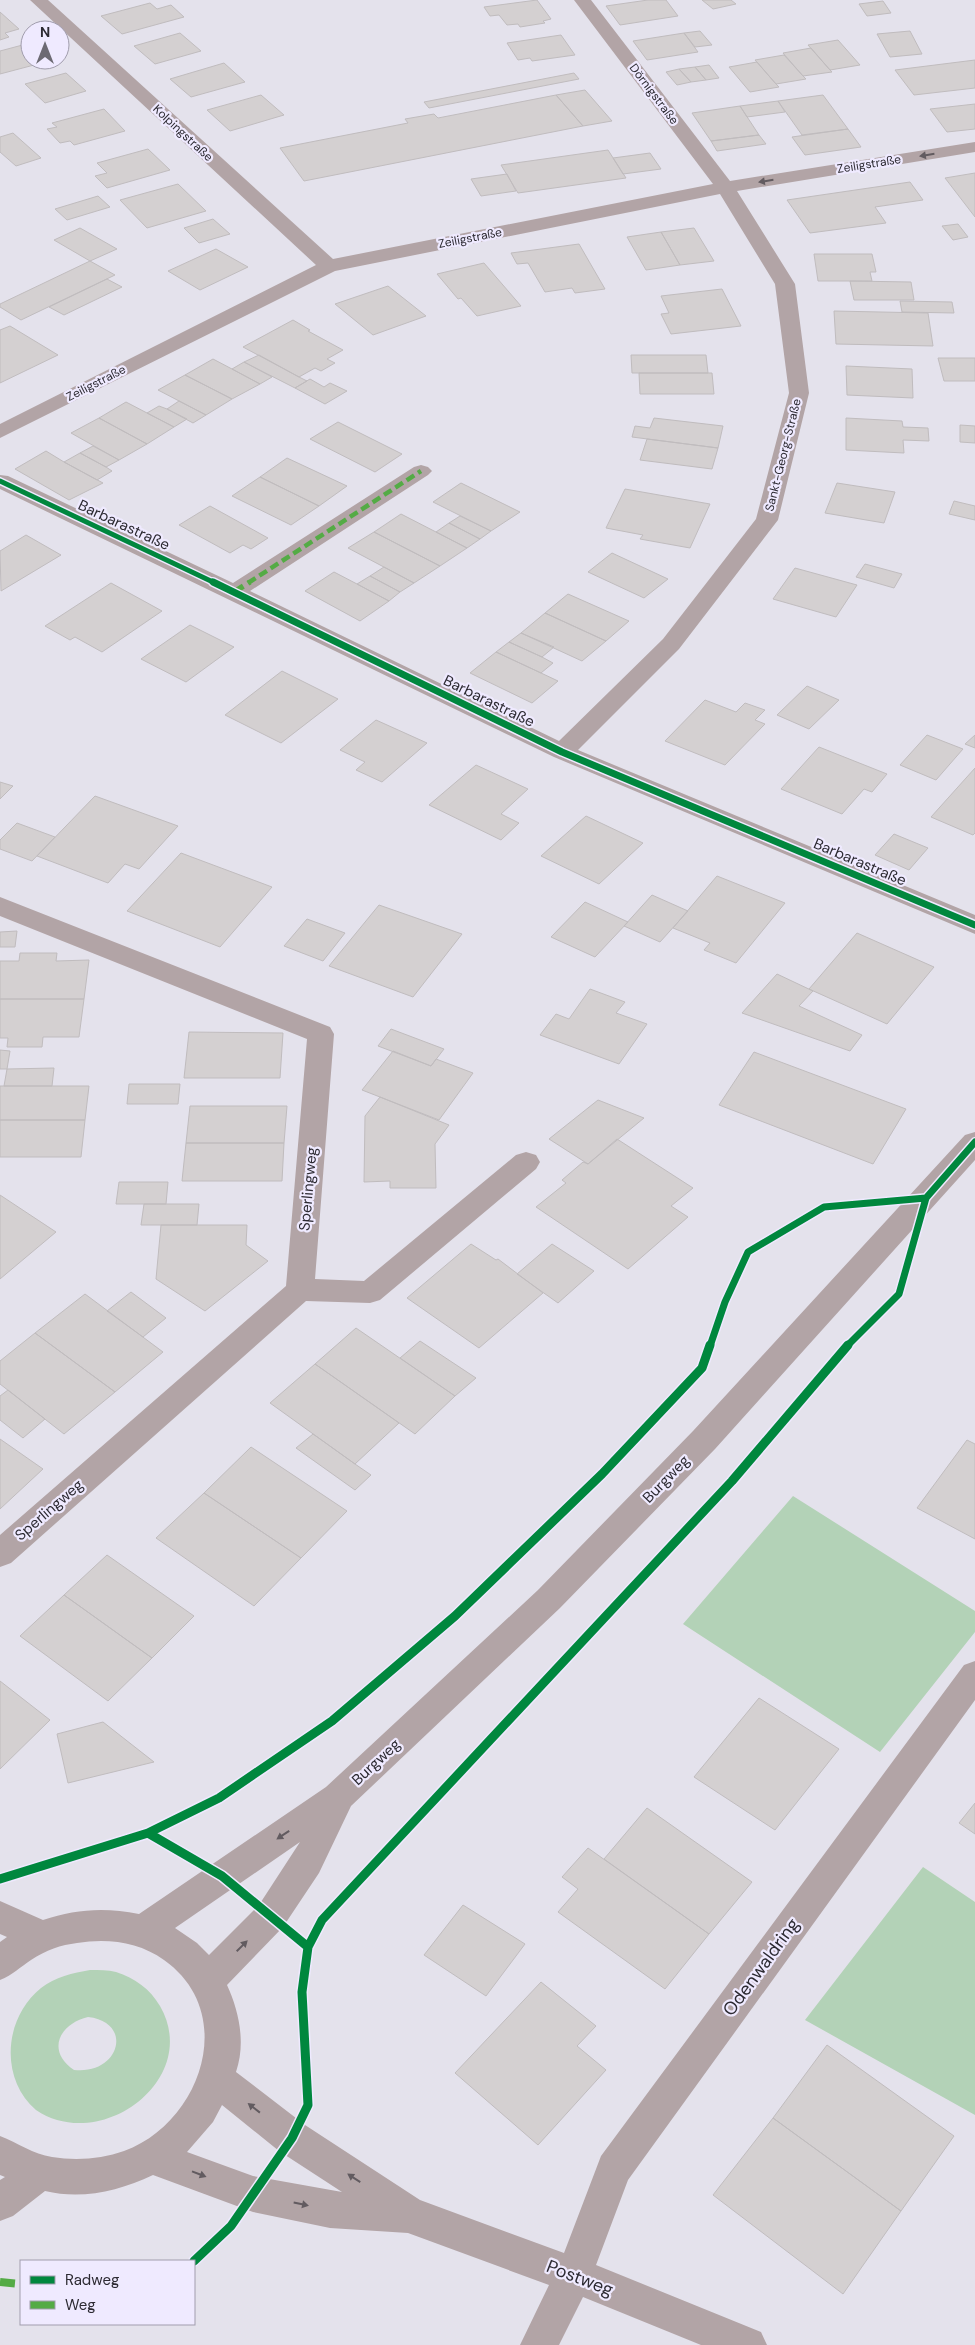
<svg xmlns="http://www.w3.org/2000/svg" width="975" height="2345" viewBox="0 0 975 2345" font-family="'DM Sans',sans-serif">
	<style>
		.green { fill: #b3d2b7; fill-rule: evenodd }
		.building { fill: #d4d0d1; stroke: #c0bcbe }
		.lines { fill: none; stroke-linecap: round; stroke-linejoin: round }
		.minor { fill: #b2a4a6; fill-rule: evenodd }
		.quiet-far2 { stroke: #54ab45; stroke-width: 4.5; stroke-dasharray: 9 4.5; stroke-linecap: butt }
		.quiet-far1 { stroke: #54ab45; stroke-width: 5.5; stroke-dasharray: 11 5.5; stroke-linecap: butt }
		.quiet { stroke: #54ab45; stroke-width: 8; stroke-dasharray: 15 8; stroke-linecap: butt }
		.cycleway-far2-casing { stroke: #efeaff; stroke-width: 8 }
		.cycleway-far1-casing { stroke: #efeaff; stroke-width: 10 }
		.cycleway-casing { stroke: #efeaff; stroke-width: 12 }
		.cycleway-far2 { stroke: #00873e; stroke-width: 5 }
		.cycleway-far1 { stroke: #00873e; stroke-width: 7 }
		.cycleway { stroke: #00873e; stroke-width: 9 }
		.oneway { fill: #625b60 }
		.labels { text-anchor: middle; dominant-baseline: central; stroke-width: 4.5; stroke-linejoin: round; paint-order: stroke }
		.far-street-label { font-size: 12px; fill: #2c2a32; stroke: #efeaff }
		.street-label { font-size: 15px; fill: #2c2a32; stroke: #efeaff }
		.near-street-label { font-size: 18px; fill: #2c2a32; stroke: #efeaff }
	</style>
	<rect width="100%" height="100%" fill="#e4e2ec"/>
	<path class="green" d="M793 1496 975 1611V1632L880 1752 683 1624Z
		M923 1867 975 1902V2115L805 2020Z
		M90 1970C99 1970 108 1970 116 1972 135 1978 150 1989 160 2006 202 2079 101 2154 36 2110 0 2079 3 2019 41 1988 55 1977 73 1973 90 1970ZM88 2017C134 2022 120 2075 74 2070 46 2051 59 2024 88 2017Z"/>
	<path class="building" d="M537 0 551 19 543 21 545 23 520 27 518 24 507 25 499 15 490 16 484 7Z
		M648 0H666L678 16 620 25 606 6Z
		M702 0H731L736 4 713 9Z
		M883 1 891 13 867 16 859 4Z
		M150 3 157 9 171 5 184 17 122 34 101 16Z
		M0 12 19 29 5 33 9 37 0 40Z
		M700 31 712 45 695 47 684 33Z
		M910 31 922 54 890 57 877 34Z
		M180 33 201 51 155 64 134 46Z
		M684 33 698 52 647 60 633 41Z
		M561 35 575 55 532 61 530 58 518 60 507 43Z
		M838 40 860 65 830 70 808 45Z
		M30 43V60H53L0 74V51Z
		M811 48 830 70 832 72 803 76 783 53Z
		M784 55 803 76 806 79 776 84 755 60Z
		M975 60V88L914 95 895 70Z
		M757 62 776 84 779 87 750 92 729 67Z
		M224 63 245 82 191 97 170 79Z
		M709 65 719 78 706 80 695 67Z
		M695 67 706 80 691 82 679 69Z
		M679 69 691 82 677 85 666 72Z
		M66 73 86 91 45 103 25 84Z
		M574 73 579 79 429 108 424 102Z
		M585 90 612 121 583 126 556 95Z
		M261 95 284 115 230 131 207 110Z
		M556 95 583 126 304 181 280 148 408 123 405 119 434 114 438 118Z
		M823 95 848 129 802 135 778 101Z
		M778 101 785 112 747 117 740 106Z
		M975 104V129L947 132 930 109Z
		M740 106 759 135 711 141 692 113Z
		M104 109 125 131 74 145 70 141 60 143 47 129 57 127 52 123Z
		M848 129 861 147 805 155 792 137Z
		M13 133 41 158 16 166 0 152V137Z
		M759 135 766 144 717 151 711 141Z
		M148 149 170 170 107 188 95 176 107 173 97 163Z
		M608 150 626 178 518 193 501 165Z
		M650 153 661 169 623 174 613 158Z
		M975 173V217L945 178Z
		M507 174 516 191 481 196 471 179Z
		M910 182 923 200 875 207 886 223 810 233 787 200Z
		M178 184 206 211 147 228 120 200Z
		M98 196 110 207 67 220 55 209Z
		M213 219 230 234 199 243 184 228Z
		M958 224 968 237 953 240 942 226Z
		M80 228 117 249 90 261 54 240Z
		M694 228 714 261 680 265 661 232Z
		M661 232 680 265 646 270 627 237Z
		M579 244 605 289 575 293 572 288 545 292 528 263 517 264 511 253Z
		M216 249 248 267 200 290 168 271Z
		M814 254H872L876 272H870L872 281H818Z
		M90 261 115 275 21 320 0 307V304Z
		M484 263 521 306 477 316 461 298 458 299 437 274Z
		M107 279 122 287 64 315 49 307Z
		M850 281 911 282 914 300H854Z
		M388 286 426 316 373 335 335 304Z
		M722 289 741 326 671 334 661 314 669 313 661 296Z
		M900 301 952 302 954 313 902 312Z
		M834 311 928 313 933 346 836 344Z
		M293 320 310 330 308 331 343 350 327 359 335 363 321 371 315 368 299 377 243 347Z
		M10 326 58 355 0 383V330Z
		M259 355 299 377 307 381 295 388 244 362Z
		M631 355H706L708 373H632Z
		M938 358H975V381H944Z
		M213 359 232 369 260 384 232 399 185 375Z
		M244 362 272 377 260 384 232 369Z
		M846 366 912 369 913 398 847 395Z
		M639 373H712L714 394H640Z
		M185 375 232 399 206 415 158 390Z
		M310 379 324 387 330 383 347 391 325 404 295 388Z
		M179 401 206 415 193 423 167 409Z
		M126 402 147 413 174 427 147 444 99 418Z
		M159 406 167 409 187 419 174 427 147 413Z
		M99 418 147 444 119 460 71 433Z
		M654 418 723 426 718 448 632 437 635 426 650 428Z
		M846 418 902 421 903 427 928 428 929 441 903 440 904 453 846 450Z
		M338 422 402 454 375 472 310 439Z
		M960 425 975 426V443L960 442Z
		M647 439 718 448 712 469 640 460Z
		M93 446 119 460 106 467 80 453Z
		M46 451 64 462 103 483 69 500 15 469Z
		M80 453 106 467 112 471 97 480 64 462Z
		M287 458 347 486 319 506 260 477Z
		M260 477 319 506 291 525 232 496Z
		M461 483 520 512 491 531 433 502Z
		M837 483 895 492 884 523 825 513Z
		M625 489 710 504 690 548 640 539 643 535 606 528Z
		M954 501 975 506V520L949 514Z
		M210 506 268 538 251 549 243 545 230 553 179 525Z
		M401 514 436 532 467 548 440 566 374 532Z
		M460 516 491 531 480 539 449 523Z
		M449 523 480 539 467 548 436 532Z
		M374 532 440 566 414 583 348 548Z
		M26 535 61 555 1 591 0 551Z
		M612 553 668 579 644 598 588 572Z
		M865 564 902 574 894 588 856 577Z
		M384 567 414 583 400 592 370 576Z
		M795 568 857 585 836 617 773 599Z
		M334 572 357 584 389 601 360 621 305 591Z
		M370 576 400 592 389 601 357 584Z
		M111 583 162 611 102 652 75 637 70 640 45 626Z
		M568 594 629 621 606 641 545 613Z
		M545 613 606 641 582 661 521 633Z
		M190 625 234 647 186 682 141 659Z
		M521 633 554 647 542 657 509 642Z
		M509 642 542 657 553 663 541 673 496 652Z
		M496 652 541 673 558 681 532 703 470 673Z
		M282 671 338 699 281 743 225 715Z
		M807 686 839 700 809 729 777 715Z
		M705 700 736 712 745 703 765 710 755 720 765 724 725 765 665 741Z
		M376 720 427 743 382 782 356 770 365 762 340 750Z
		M927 735 963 749 936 780 900 765Z
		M975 735V748L965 744Z
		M819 747 887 774 872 792 864 789 842 814 781 789Z
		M476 765 528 789 501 814 519 823 501 840 429 805Z
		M975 768V833L973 835 931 817Z
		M0 782 13 786 0 799Z
		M95 796 178 826 139 869 125 864 108 883 37 856Z
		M586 816 643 843 599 884 541 856Z
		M17 823 55 837 32 861 0 849V840Z
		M894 834 928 848 909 870 875 855Z
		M181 853 272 887 220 947 127 911Z
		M717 876 785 903 736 963 704 950 710 943 673 928Z
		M652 895 688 911 660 942 624 926Z
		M585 902 628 922 595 957 551 937Z
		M379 905 462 934 413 997 329 966Z
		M307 919 345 933 323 961 284 946Z
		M17 931 15 947H0V932Z
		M857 933 934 967 887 1024 809 989Z
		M20 953H57L56 961 89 960 84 999H0V961H19Z
		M777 974 813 991 799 1006 862 1035 850 1051 742 1013Z
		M590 989 625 1002 616 1013 647 1024 619 1064 540 1035 556 1014 569 1019Z
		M0 999H84L79 1037H43L42 1047H7L8 1038H0Z
		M391 1029 444 1049 431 1066 378 1046Z
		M189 1032 283 1033 280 1078H184Z
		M0 1050 10 1051 7 1069H0Z
		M393 1051 431 1066 436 1059 473 1073 439 1120 362 1090Z
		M754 1052 906 1109 873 1164 719 1105Z
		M54 1068 52 1086H4L7 1069Z
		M129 1084H180L178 1104H127Z
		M0 1086H89L85 1120H0Z
		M380 1097 449 1125 435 1144 436 1188H390V1181L364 1182 365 1116Z
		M598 1100 644 1118 588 1164 549 1139Z
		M190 1106H287L284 1143H186Z
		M0 1120H85L81 1157H0Z
		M617 1139 693 1188 671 1206 688 1217 628 1269 536 1207 566 1183 562 1180 583 1162 588 1164Z
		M186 1143H284L282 1181H182Z
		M119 1182H168L166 1204H116Z
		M0 1195 56 1232 0 1279Z
		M144 1204H199L197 1225H141Z
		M161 1225H247L246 1245 268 1261 205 1311 156 1279Z
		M471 1244 496 1260 498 1259 543 1293 479 1348 407 1298Z
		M552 1244 594 1271 558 1303 517 1274Z
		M131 1292 166 1318 143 1337 107 1311Z
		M85 1294 163 1352 115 1392 35 1333Z
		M356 1328 455 1396 415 1434 315 1364Z
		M35 1333 115 1392 64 1434 0 1384V1361Z
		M420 1341 476 1378 455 1396 400 1358Z
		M315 1364 399 1423 355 1464 270 1403Z
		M8 1390 45 1419 23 1438 0 1420V1396Z
		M313 1434 355 1464 371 1475 355 1490 296 1448Z
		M0 1439 43 1469 0 1509Z
		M967 1440 975 1444V1539L917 1508Z
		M251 1447 347 1511 301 1558 204 1493Z
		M204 1493 301 1558 254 1606 156 1538Z
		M107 1555 194 1616 152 1658 64 1595Z
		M64 1595 152 1658 108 1701 20 1636Z
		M0 1681 50 1720 0 1769Z
		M759 1698 839 1749 775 1830 694 1777Z
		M103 1722 154 1762 68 1783 57 1734Z
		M975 1803V1834L959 1823Z
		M647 1808 752 1882 709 1934 604 1859Z
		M588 1848 709 1934 665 1989 558 1912 578 1889 562 1877Z
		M463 1905 525 1944 486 1996 424 1955Z
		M541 1982 596 2026 577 2046 606 2070 538 2145 455 2073Z
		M827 2045 954 2136 901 2211 773 2118Z
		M773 2118 901 2211 843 2294 713 2195Z"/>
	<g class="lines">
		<path class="minor" d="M30 0H48L333 259 713 184 574 0H591L730 181 975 142V152L737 191 795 284 809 393 778 520 679 649 578 750 975 915V934L554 757 0 489V475L8 476 233 583 414 467 421 465 428 467 432 471 428 475 250 591 559 741 663 639 756 519 789 393 775 284 720 194 335 271 0 438V424L316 265Z
			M0 897 330 1027 334 1034 315 1279 364 1281 516 1155 526 1152 536 1155 540 1162 536 1169 380 1300 370 1303 306 1301 11 1563 0 1567V1535L286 1286 307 1039 0 916Z
			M975 1132V1160L715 1449 560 1608 351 1806 319 1873 283 1927 227 1985C239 2011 246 2043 236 2072L305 2125 420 2200 564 2253 601 2156 964 1665 975 1661V1700L628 2180 596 2265 761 2332 767 2345H701L583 2297 559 2345H520L549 2285 408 2233 330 2228 253 2212 153 2175C119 2191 82 2200 45 2191L13 2216 0 2221V2180L5 2177 0 2175V2136C18 2143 33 2154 52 2157 76 2161 102 2159 124 2151 201 2123 239 2013 164 1960 139 1942 108 1938 77 1943 61 1945 46 1950 31 1960 20 1967 13 1975 0 1980V1942L7 1937 0 1934V1901L43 1920C75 1909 105 1907 139 1914L326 1787 538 1590 693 1431 965 1135ZM300 1842 259 1905 209 1955 197 1943 175 1928ZM222 2105 279 2151 342 2192 253 2176 187 2152 213 2122Z"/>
		<path class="quiet-far2" d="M248 583 421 471"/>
		<path class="quiet-far1" d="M234 592 250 582"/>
		<path class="quiet" d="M0 2282 21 2284"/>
		<defs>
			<path id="cycleway-far2" d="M0 481 215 583"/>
			<path id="cycleway-far1" d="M213 582 562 752 975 925
				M710 1346 725 1302 748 1252 824 1207 926 1198
				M847 1346 899 1294 926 1198 975 1142"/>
			<path id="cycleway" d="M148 1833 222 1876 308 1947
				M0 1879 148 1833 219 1798 332 1721 455 1616 602 1474 702 1368 710 1345
				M194 2261 231 2226 292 2138 308 2105 302 1992 308 1947 322 1920 732 1481 848 1345"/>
		</defs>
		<use href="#cycleway-far2" class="cycleway-far2-casing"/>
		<use href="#cycleway-far1" class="cycleway-far1-casing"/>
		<use href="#cycleway" class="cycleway-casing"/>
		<use href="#cycleway-far2" class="cycleway-far2"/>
		<use href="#cycleway-far1" class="cycleway-far1"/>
		<use href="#cycleway" class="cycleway"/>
	</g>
	<defs><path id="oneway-solid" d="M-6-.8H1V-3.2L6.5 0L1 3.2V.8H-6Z" transform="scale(1.25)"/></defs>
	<g class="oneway">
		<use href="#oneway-solid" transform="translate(927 155) rotate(171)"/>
		<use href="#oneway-solid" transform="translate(766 181) rotate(171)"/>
		<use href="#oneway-solid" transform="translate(283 1835) rotate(146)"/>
		<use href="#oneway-solid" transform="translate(242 1946) rotate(-45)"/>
		<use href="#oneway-solid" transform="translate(254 2108) rotate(-142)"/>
		<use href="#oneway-solid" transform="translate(199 2174) rotate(21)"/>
		<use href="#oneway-solid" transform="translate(354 2178) rotate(-147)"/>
		<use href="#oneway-solid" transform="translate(301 2204) rotate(12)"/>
	</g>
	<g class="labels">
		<g class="far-street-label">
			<text transform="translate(654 94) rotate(53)">Dörnigstraße</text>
			<text transform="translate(183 133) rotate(43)">Kolpingstraße</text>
			<text transform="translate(869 164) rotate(-9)">Zeiligstraße</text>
			<text transform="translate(470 238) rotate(-11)">Zeiligstraße</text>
			<text transform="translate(96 383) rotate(-27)">Zeiligstraße</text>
			<text transform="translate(783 455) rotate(-76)">Sankt-Georg-Straße</text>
		</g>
		<g class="street-label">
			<text transform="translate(124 525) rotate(25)">Barbarastraße</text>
			<text transform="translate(489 701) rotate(26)">Barbarastraße</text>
			<text transform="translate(860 862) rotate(23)">Barbarastraße</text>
			<text transform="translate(308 1189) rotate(-85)">Sperlingweg</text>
			<text transform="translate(666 1479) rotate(-46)">Burgweg</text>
			<text transform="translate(49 1510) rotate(-41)">Sperlingweg</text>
			<text transform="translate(376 1762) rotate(-43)">Burgweg</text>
		</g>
		<g class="near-street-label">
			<text transform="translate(761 1967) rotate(-54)">Odenwaldring</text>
			<text transform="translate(580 2278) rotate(21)">Postweg</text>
		</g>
	</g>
	<rect x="20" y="2260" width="175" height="65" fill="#efeaff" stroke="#a19dad"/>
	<rect x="30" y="2276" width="25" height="8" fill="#00873e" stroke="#a19dad"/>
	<text x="65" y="2285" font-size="15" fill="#2c2a32">Radweg</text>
	<rect x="30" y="2301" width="25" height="8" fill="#54ab45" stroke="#a19dad"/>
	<text x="65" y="2310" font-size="15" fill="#2c2a32">Weg</text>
	<g transform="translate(45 45)"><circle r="24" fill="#efeaff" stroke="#a19dad"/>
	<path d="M0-4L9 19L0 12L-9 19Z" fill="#6c6a73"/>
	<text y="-8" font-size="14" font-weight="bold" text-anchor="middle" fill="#2c2a32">N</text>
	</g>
</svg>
